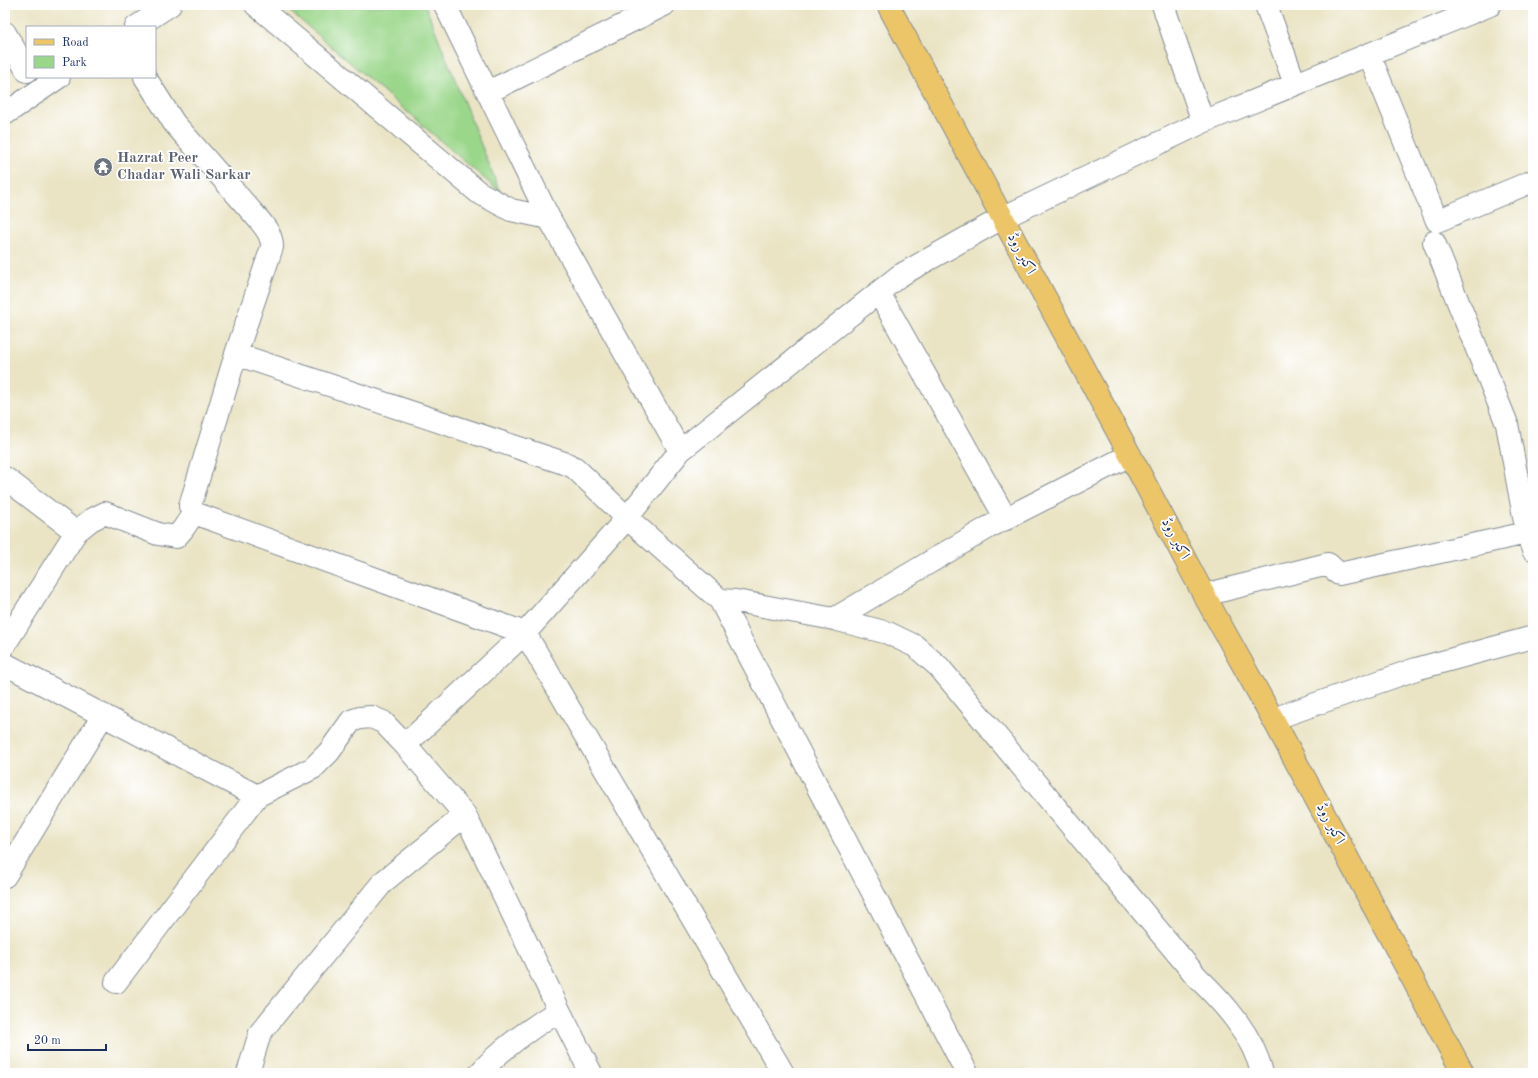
<svg xmlns="http://www.w3.org/2000/svg" width="1538" height="1078" viewBox="0 0 1538 1078" font-family="'Old Standard TT',Amiri,serif">
	<style>
		.green { fill: #9bd78b; stroke: #5b8374 }
		.lines { fill: none; stroke-linecap: round; stroke-linejoin: round }
		.minor-casing { stroke: #828a92; stroke-width: 24 }
		.major-casing { stroke: #828a92; stroke-width: 24 }
		.minor { stroke: #fff; stroke-width: 22 }
		.major { stroke: #ecc569; stroke-width: 22 }
		.labels { text-anchor: middle; dominant-baseline: central; stroke-width: 3.5; stroke-linejoin: round; paint-order: stroke }
		.worship-label { font-size: 15px; font-weight: bold; fill: #5b616d; stroke: #fff; text-anchor: start }
		.street-label { font-size: 15px; fill: #1b2f5e; stroke: #fff }
	</style>
	<rect width="100%" height="100%" fill="#fff"/>
	<filter id="ink" filterUnits="userSpaceOnUse"><feTurbulence type="fractalNoise" baseFrequency=".025" numOctaves="2"/><feDisplacementMap in="SourceGraphic" scale="8" xChannelSelector="R" yChannelSelector="G"/><feConvolveMatrix kernelMatrix="1 2 1 2 8 2 1 2 1" color-interpolation-filters="sRGB"/></filter>
	<filter id="wash" filterUnits="userSpaceOnUse"><feTurbulence type="fractalNoise" baseFrequency=".012" numOctaves="4" result="noise"/><feDisplacementMap in="SourceGraphic" scale="16" xChannelSelector="R" yChannelSelector="G"/><feGaussianBlur stdDeviation="0.9" result="paint"/><feColorMatrix in="noise" values="0 0 0 0 0 0 0 0 0 0 0 0 0 0 0 0 0 1.4 0 .05"/><feComposite in="paint" operator="in"/></filter>
	<g filter="url(#wash)">
		<rect width="100%" height="100%" fill="#eae4c5"/>
		<path class="green" d="M283 5H425L500 192Z"/>
	</g>
	<g filter="url(#ink)">
		<g class="lines">
			<defs>
				<path id="minor" d="M256 5 478 192 511 210 549 218
					M445 5 549 218 680 451
					M1163 5 1203 122
					M1266 5 1295 84
					M136 27 170 5
					M5 33 27 71
					M1369 54 1437 221 1533 181
					M145 77 174 123 260 221C267 230 272 236 272 247L236 354 567 464 575 468 627 518 720 600 736 601 834 619 888 633 915 646 939 667 1197 977C1224 1003 1253 1035 1262 1073
					M488 92 664 5
					M5 114 59 77
					M1434 242 1507 424 1527 533 1533 550
					M879 293 1006 519
					M236 354 190 506 194 513 525 633 783 1073
					M5 478 76 532 91 520 105 513 158 534 176 537 183 529 194 513
					M1204 595 1328 564 1339 574 1527 533
					M720 600 967 1073
					M834 619 989 527 1130 455
					M5 644 76 532
					M5 664 257 796 116 982
					M1273 719 1416 669 1533 637
					M405 745 525 633 627 518 680 451 899 276 1002 218 1203 122 1490 5
					M257 796 313 768 329 752 351 721 360 718 371 717 383 722 405 745 465 815 559 1010 591 1073
					M5 876 103 715
					M248 1073 260 1033 383 882 465 815
					M480 1073C502 1047 531 1029 559 1010"/>
				<path id="major" d="M888 5 1130 455 1204 595 1273 719 1463 1073"/>
			</defs>
			<use href="#minor" class="minor-casing"/>
			<use href="#major" class="major-casing"/>
			<use href="#minor" class="minor"/>
			<use href="#major" class="major"/>
		</g>
	</g>
	<defs>
		<symbol id="temple-disc" viewBox="-11 -11 22 22"><circle r="9.5" fill="#6b7280" stroke="#fff"/><path d="M0-6L5-2H3V0L6.5 2.5H4V6H1.5V3h-3V6H-4V2.5H-6.5L-3 0V-2H-5Z" fill="#fff"/></symbol>
	</defs>
	<g fill-rule="evenodd">
		<use href="#temple-disc" x="92" y="156" width="22" height="22"/>
	</g>
	<g class="labels">
		<g class="worship-label">
			<text x="117" y="158">Hazrat Peer<tspan x="117" dy="17">Chadar Wali Sarkar</tspan></text>
		</g>
		<g class="street-label">
			<text transform="translate(1021 254) rotate(62)">اکبر روڈ</text>
			<text transform="translate(1175 539) rotate(62)">اکبر روڈ</text>
			<text transform="translate(1330 824) rotate(62)">اکبر روڈ</text>
		</g>
	</g>
	<rect width="1538" height="1078" fill="none" stroke="#fff" stroke-width="20"/>
	<rect x="26" y="26" width="130" height="52" fill="#ffffff" stroke="#a4acbf"/>
	<rect x="34" y="39" width="20" height="6" fill="#ecc569" stroke="#a4acbf"/>
	<text x="62" y="46" font-size="12" fill="#1b2f5e">Road</text>
	<rect x="34" y="56" width="20" height="12" fill="#9bd78b" stroke="#a4acbf"/>
	<text x="62" y="66" font-size="12" fill="#1b2f5e">Park</text>
	<path d="M28 1044v6h78v-6" fill="none" stroke="#1b2f5e" stroke-width="2"/>
	<text x="34" y="1044" font-size="12" fill="#1b2f5e" stroke="#ffffff" stroke-width="3" paint-order="stroke">20 m</text>
</svg>
